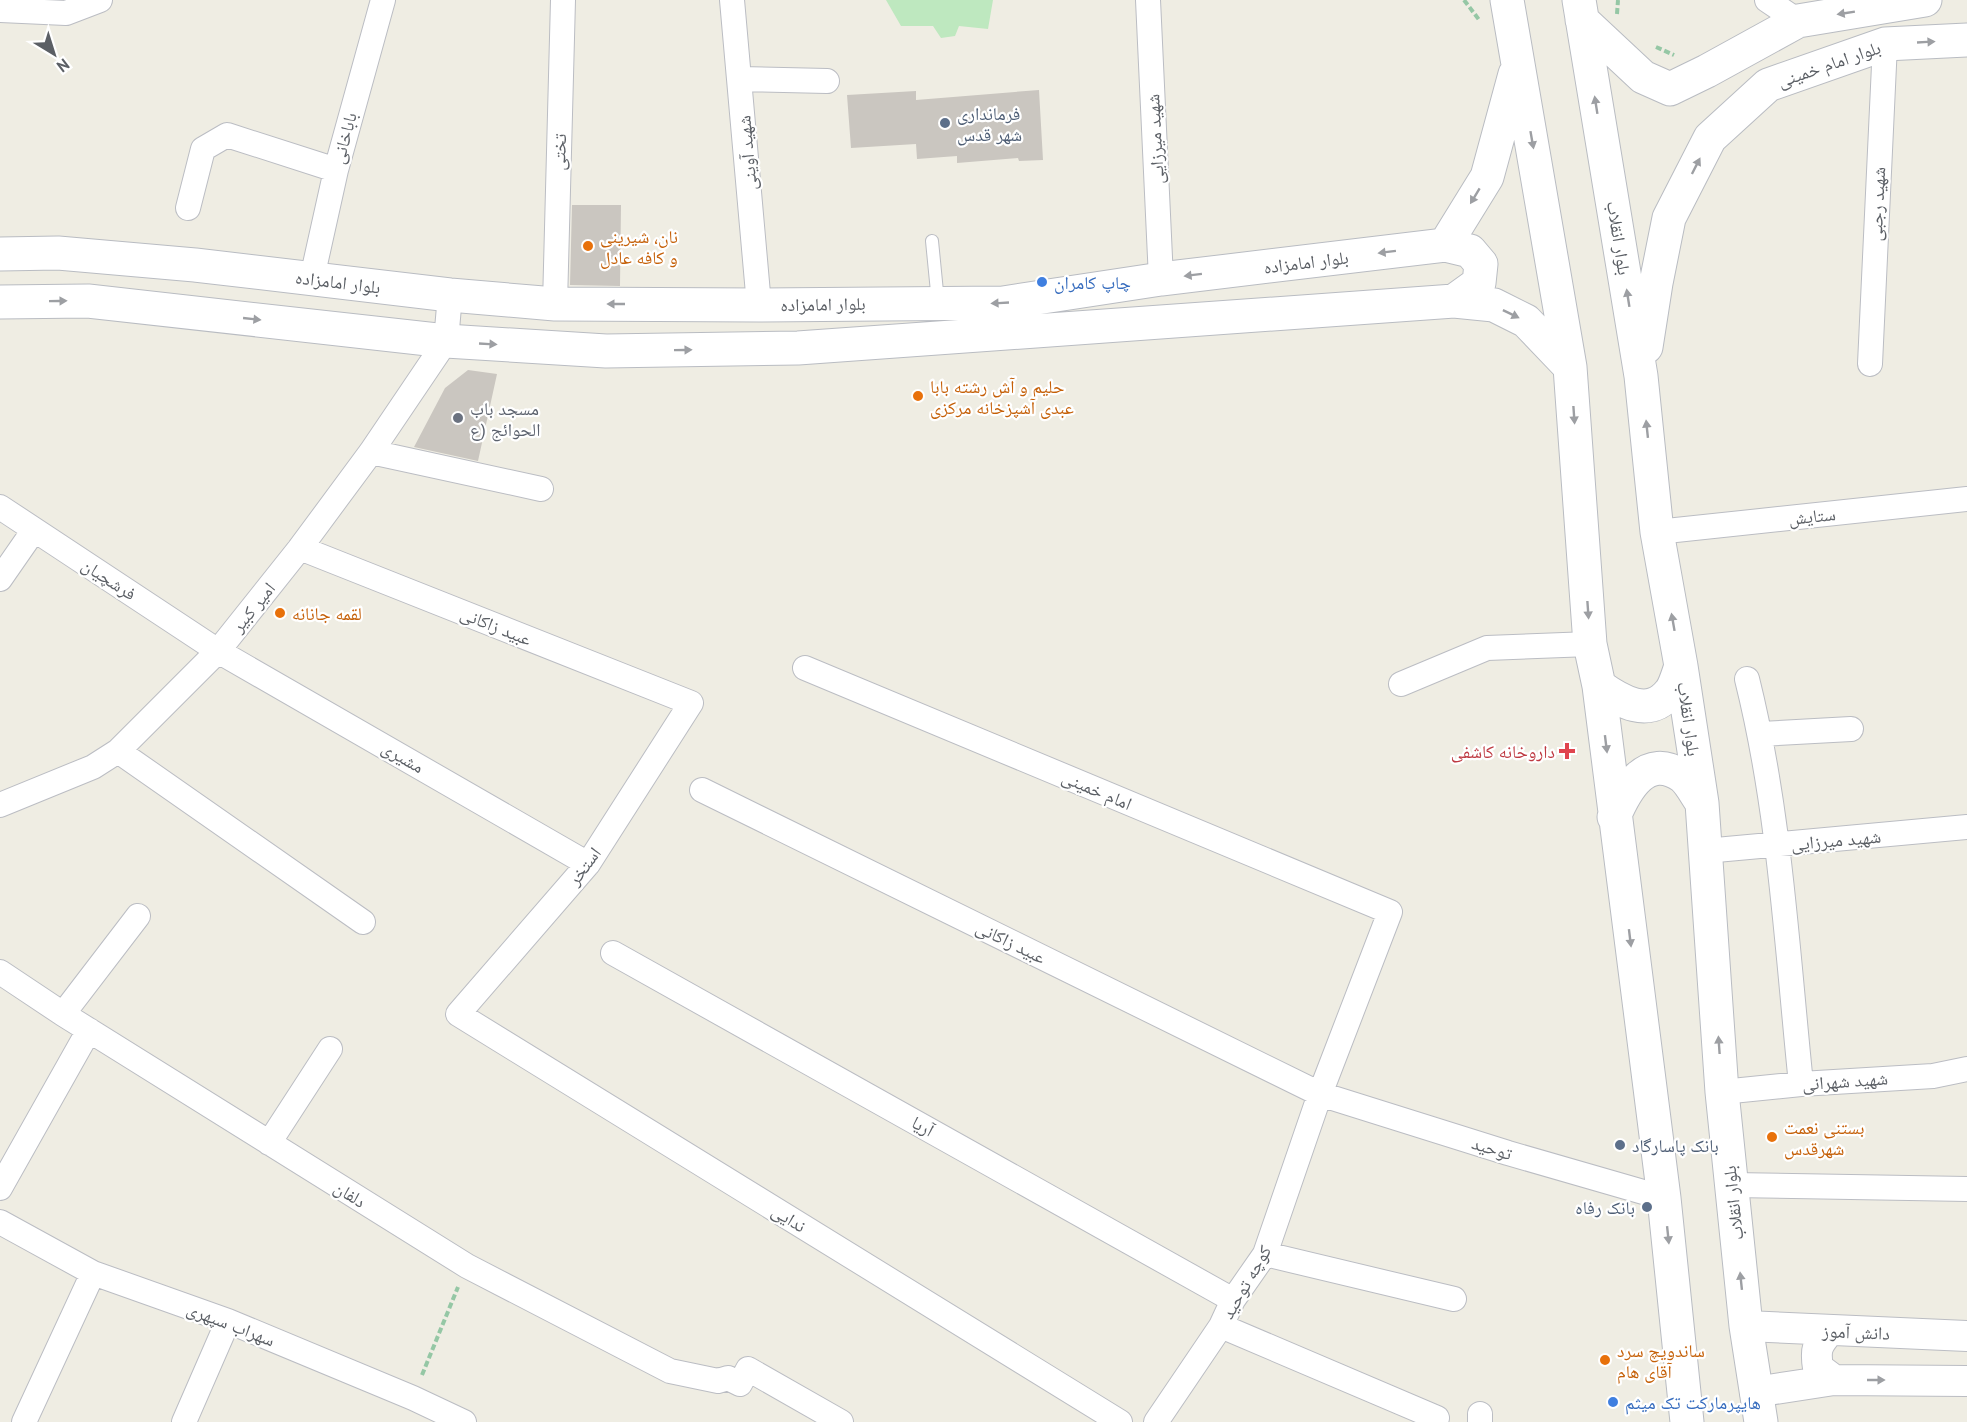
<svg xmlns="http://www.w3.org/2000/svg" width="1967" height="1422" viewBox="0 0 1967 1422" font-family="'PT Sans','Noto Naskh Arabic',sans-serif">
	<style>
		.green { fill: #bee8bf }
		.building { fill: #cac6c0 }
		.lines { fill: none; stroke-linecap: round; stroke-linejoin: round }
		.service-casing { stroke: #bbbdc3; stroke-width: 14 }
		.minor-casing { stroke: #bbbdc3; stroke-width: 26 }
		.tertiary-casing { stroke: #bbbdc3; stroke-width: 32 }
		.secondary-casing { stroke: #b9bcc2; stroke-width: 35 }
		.path { stroke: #95c7a5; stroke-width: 4; stroke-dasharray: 6 3; stroke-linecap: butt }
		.service { stroke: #fff; stroke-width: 12 }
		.minor { stroke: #fff; stroke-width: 24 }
		.tertiary { stroke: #fff; stroke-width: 30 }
		.secondary { stroke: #fff; stroke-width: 33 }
		.oneway { fill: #9d9fa3 }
		.service-dot { fill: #5c6f8a; stroke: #fff; stroke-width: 2 }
		.food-dot { fill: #e8710a; stroke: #fff; stroke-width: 2 }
		.shop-dot { fill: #3f7fe0; stroke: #fff; stroke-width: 2 }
		.worship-dot { fill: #6b7280; stroke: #fff; stroke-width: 2 }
		.health-dot { fill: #e0444e; stroke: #fff; stroke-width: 2 }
		.labels { text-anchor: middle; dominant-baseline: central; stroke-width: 4.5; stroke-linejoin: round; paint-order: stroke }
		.street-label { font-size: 18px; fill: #5b5f65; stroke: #fff }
		.service-label { font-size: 18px; fill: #4e5e75; stroke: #fff; text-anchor: start }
		.food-label { font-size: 18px; fill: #c56008; stroke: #fff; text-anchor: start }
		.shop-label { font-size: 18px; fill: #366cbe; stroke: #fff; text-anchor: start }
		.worship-label { font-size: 18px; fill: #5b616d; stroke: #fff; text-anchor: start }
		.health-label { font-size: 18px; fill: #be3a42; stroke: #fff; text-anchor: end }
	</style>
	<rect width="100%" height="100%" fill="#efede3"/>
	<path class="green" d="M886 0H993L988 29 959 26 955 36 941 38 933 26H901Z"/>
	<path class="building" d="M1039 90 1043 160 1019 161 1018 158 957 163V156L917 159 916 144 851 148 847 95 916 91V100Z
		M572 205H621L620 286 570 285Z
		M468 370 497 374 478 461 414 447 445 388Z"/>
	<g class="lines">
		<defs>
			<path id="service" d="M932 241 938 302"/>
			<path id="minor" d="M732 0 759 305
				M1148 0 1161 279
				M1767 0 1798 21
				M0 10 66 13 100 0
				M740 79 827 81
				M188 208 203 149 227 135 336 170
				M312 278 336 170 383 0
				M555 304 563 0
				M1870 364 1885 44
				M371 452 541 489
				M0 507 218 651 588 864
				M1657 532 1967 499
				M300 548 691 703 588 864 458 1014 1120 1422
				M0 579 34 530
				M805 668 1390 912 1320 1094 1265 1254 1233 1300 1221 1326 1156 1422
				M1747 679C1780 811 1787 949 1801 1084
				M1401 684 1487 648 1590 644
				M1761 734 1851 729
				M118 751 363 922
				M702 790 1320 1094 1508 1153 1664 1198
				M0 805 93 767 118 751 218 651 300 548 371 452 446 341 450 295
				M1705 851 1967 827
				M613 953 1233 1300
				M0 972 63 1014 467 1266 670 1371 718 1381 728 1378 740 1384 748 1369 841 1422
				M63 1014 138 916
				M1722 1092 1801 1084 1933 1076 1967 1069
				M269 1143 330 1049
				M1732 1185 1967 1189
				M0 1188 89 1030
				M0 1222 93 1273 228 1321 413 1398 464 1422
				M1265 1254 1454 1299
				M1221 1326 1437 1418
				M1480 1414V1422
				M24 1422 93 1273
				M184 1422 228 1321"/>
			<path id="tertiary" d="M1746 1326 1967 1336
				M1829 1331C1817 1345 1815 1349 1818 1368L1834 1380
				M1755 1392 1834 1380 1967 1381"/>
			<path id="secondary" d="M1507 0 1570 367 1590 644 1599 686 1664 1198 1687 1422
				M1579 0 1641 376 1657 532 1681 666 1702 803 1722 1092 1746 1326 1761 1422
				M1582 20 1643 77 1670 89 1707 71 1798 21 1925 0
				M1445 245 1487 177 1515 74
				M0 254 58 253 195 265 450 295 555 304 759 305 1003 303 1161 279 1445 245 1470 251 1481 264 1479 283 1454 301
				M0 302 88 301 446 341 606 351 798 348 1454 301 1494 305 1526 321 1570 367
				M1646 347 1656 283 1669 218 1710 138 1768 85 1885 44 1967 40
				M1599 686C1620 701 1649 719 1670 692 1675 686 1678 674 1681 666
				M1614 817C1626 789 1646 752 1682 776 1690 782 1696 795 1702 803"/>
		</defs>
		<use href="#service" class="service-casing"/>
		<use href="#minor" class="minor-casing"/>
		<use href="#tertiary" class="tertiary-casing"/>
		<use href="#secondary" class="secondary-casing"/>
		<path class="path" d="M1464 0 1480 21
			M1617 14 1618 0
			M1656 47 1674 55
			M422 1375 458 1287"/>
		<use href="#service" class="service"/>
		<use href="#minor" class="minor"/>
		<use href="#tertiary" class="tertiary"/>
		<use href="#secondary" class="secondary"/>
	</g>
	<defs><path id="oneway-solid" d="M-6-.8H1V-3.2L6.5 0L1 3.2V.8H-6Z" transform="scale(1.5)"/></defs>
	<g class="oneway">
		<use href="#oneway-solid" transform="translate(1846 13) rotate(171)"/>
		<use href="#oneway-solid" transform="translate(1926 42) rotate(-3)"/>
		<use href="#oneway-solid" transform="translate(1596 105) rotate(-99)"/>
		<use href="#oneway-solid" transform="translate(1532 140) rotate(80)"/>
		<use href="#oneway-solid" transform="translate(1696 166) rotate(-63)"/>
		<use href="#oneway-solid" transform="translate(1475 196) rotate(121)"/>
		<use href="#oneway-solid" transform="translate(1387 252) rotate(173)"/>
		<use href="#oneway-solid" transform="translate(1193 275) rotate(173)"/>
		<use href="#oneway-solid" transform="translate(1628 298) rotate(-99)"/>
		<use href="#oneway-solid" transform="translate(58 301) rotate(-1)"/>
		<use href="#oneway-solid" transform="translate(1000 303) rotate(177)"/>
		<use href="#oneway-solid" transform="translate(616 304) rotate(-180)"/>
		<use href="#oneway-solid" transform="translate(1511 314) rotate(26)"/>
		<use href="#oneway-solid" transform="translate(252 319) rotate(6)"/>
		<use href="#oneway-solid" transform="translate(488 344) rotate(3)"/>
		<use href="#oneway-solid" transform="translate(683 350) rotate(-1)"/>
		<use href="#oneway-solid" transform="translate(1574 415) rotate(86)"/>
		<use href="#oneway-solid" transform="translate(1647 429) rotate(-96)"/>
		<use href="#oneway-solid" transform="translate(1588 610) rotate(86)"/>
		<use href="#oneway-solid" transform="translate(1673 622) rotate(-100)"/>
		<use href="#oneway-solid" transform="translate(1606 744) rotate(83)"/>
		<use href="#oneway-solid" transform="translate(1630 938) rotate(83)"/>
		<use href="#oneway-solid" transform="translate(1719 1045) rotate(-94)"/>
		<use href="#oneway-solid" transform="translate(1668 1235) rotate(84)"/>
		<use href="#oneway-solid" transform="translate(1741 1281) rotate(-96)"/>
		<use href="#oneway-solid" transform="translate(1876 1380)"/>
	</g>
	<g class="service-dot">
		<circle cx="945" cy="123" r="6"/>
		<circle cx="1620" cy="1145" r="6"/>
		<circle cx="1647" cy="1207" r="6"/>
	</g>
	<g class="food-dot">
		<circle cx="588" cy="246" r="6"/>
		<circle cx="918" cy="396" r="6"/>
		<circle cx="280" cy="613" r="6"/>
		<circle cx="1772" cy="1137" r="6"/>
		<circle cx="1605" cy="1360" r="6"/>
	</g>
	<g class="shop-dot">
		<circle cx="1042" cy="282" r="6"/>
		<circle cx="1613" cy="1402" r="6"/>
	</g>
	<circle class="worship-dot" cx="458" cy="418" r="6"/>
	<path class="health-dot" d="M1564 742h6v6h6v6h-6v6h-6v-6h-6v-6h6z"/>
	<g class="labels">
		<g class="street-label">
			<text transform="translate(1829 64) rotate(-19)">بلوار امام خمینی</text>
			<text transform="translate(344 138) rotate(-75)">باباخانی</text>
			<text transform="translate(1155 139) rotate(-93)">شهید میرزایی</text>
			<text transform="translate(559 152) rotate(-88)">تختی</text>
			<text transform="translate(747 153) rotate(-95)">شهید آوینی</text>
			<text transform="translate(1877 204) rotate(-87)">شهید رجبی</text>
			<text transform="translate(1619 238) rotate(81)">بلوار انقلاب</text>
			<text transform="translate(1306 262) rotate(-7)">بلوار امامزاده</text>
			<text transform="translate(338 282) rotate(7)">بلوار امامزاده</text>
			<text transform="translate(823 304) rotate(-1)">بلوار امامزاده</text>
			<text transform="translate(1812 516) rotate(-6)">ستایش</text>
			<text transform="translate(109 579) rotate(33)">فرشچیان</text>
			<text transform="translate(253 607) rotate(-51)">امیر کبیر</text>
			<text transform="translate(496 626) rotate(22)">عبید زاکانی</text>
			<text transform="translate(1689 719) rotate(82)">بلوار انقلاب</text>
			<text transform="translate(403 757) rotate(30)">مشیری</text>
			<text transform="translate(1097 790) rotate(23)">امام خمینی</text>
			<text transform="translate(1836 840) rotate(-5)">شهید میرزایی</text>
			<text transform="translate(584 866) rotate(-53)">استخر</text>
			<text transform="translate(1011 942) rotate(26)">عبید زاکانی</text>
			<text transform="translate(1845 1081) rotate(-4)">شهید شهرانی</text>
			<text transform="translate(923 1126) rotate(29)">آریا</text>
			<text transform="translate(1492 1148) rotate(17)">توحید</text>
			<text transform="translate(350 1194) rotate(32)">دلفان</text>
			<text transform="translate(1733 1203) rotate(-96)">بلوار انقلاب</text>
			<text transform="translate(789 1218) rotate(32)">ندایی</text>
			<text transform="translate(1246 1282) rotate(-60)">کوچه توحید</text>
			<text transform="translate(231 1324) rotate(21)">سهراب سپهری</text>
			<text transform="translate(1856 1332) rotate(2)">دانش آموز</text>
		</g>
		<g class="service-label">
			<text x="957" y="113">فرمانداری<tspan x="957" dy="21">شهر قدس</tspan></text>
			<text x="1632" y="1145">بانک پاسارگاد</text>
			<text x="1635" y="1207" text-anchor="end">بانک رفاه</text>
		</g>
		<g class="food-label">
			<text x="600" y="236">نان، شیرینی<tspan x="600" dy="21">و کافه عادل</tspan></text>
			<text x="930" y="386">حلیم و آش رشته بابا<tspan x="930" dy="21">عبدی آشپزخانه مرکزی</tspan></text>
			<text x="292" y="613">لقمه جانانه</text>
			<text x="1784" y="1127">بستنی نعمت<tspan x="1784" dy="21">شهرقدس</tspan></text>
			<text x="1617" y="1350">ساندویچ سرد<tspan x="1617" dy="21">آقای هام</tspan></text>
		</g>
		<g class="shop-label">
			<text x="1054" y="282">چاپ کامران</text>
			<text x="1625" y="1402">هایپرمارکت تک میثم</text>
		</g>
		<g class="worship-label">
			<text x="470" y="408">مسجد باب<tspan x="470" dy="21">الحوائج (ع</tspan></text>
		</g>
		<g class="health-label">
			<text x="1555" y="751">داروخانه کاشفی</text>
		</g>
	</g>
	<g transform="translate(54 54) rotate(142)" stroke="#ffffff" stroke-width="4.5" paint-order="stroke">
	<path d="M0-4.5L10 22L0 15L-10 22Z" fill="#5b5f65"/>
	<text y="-9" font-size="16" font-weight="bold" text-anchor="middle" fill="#5b5f65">N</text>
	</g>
</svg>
